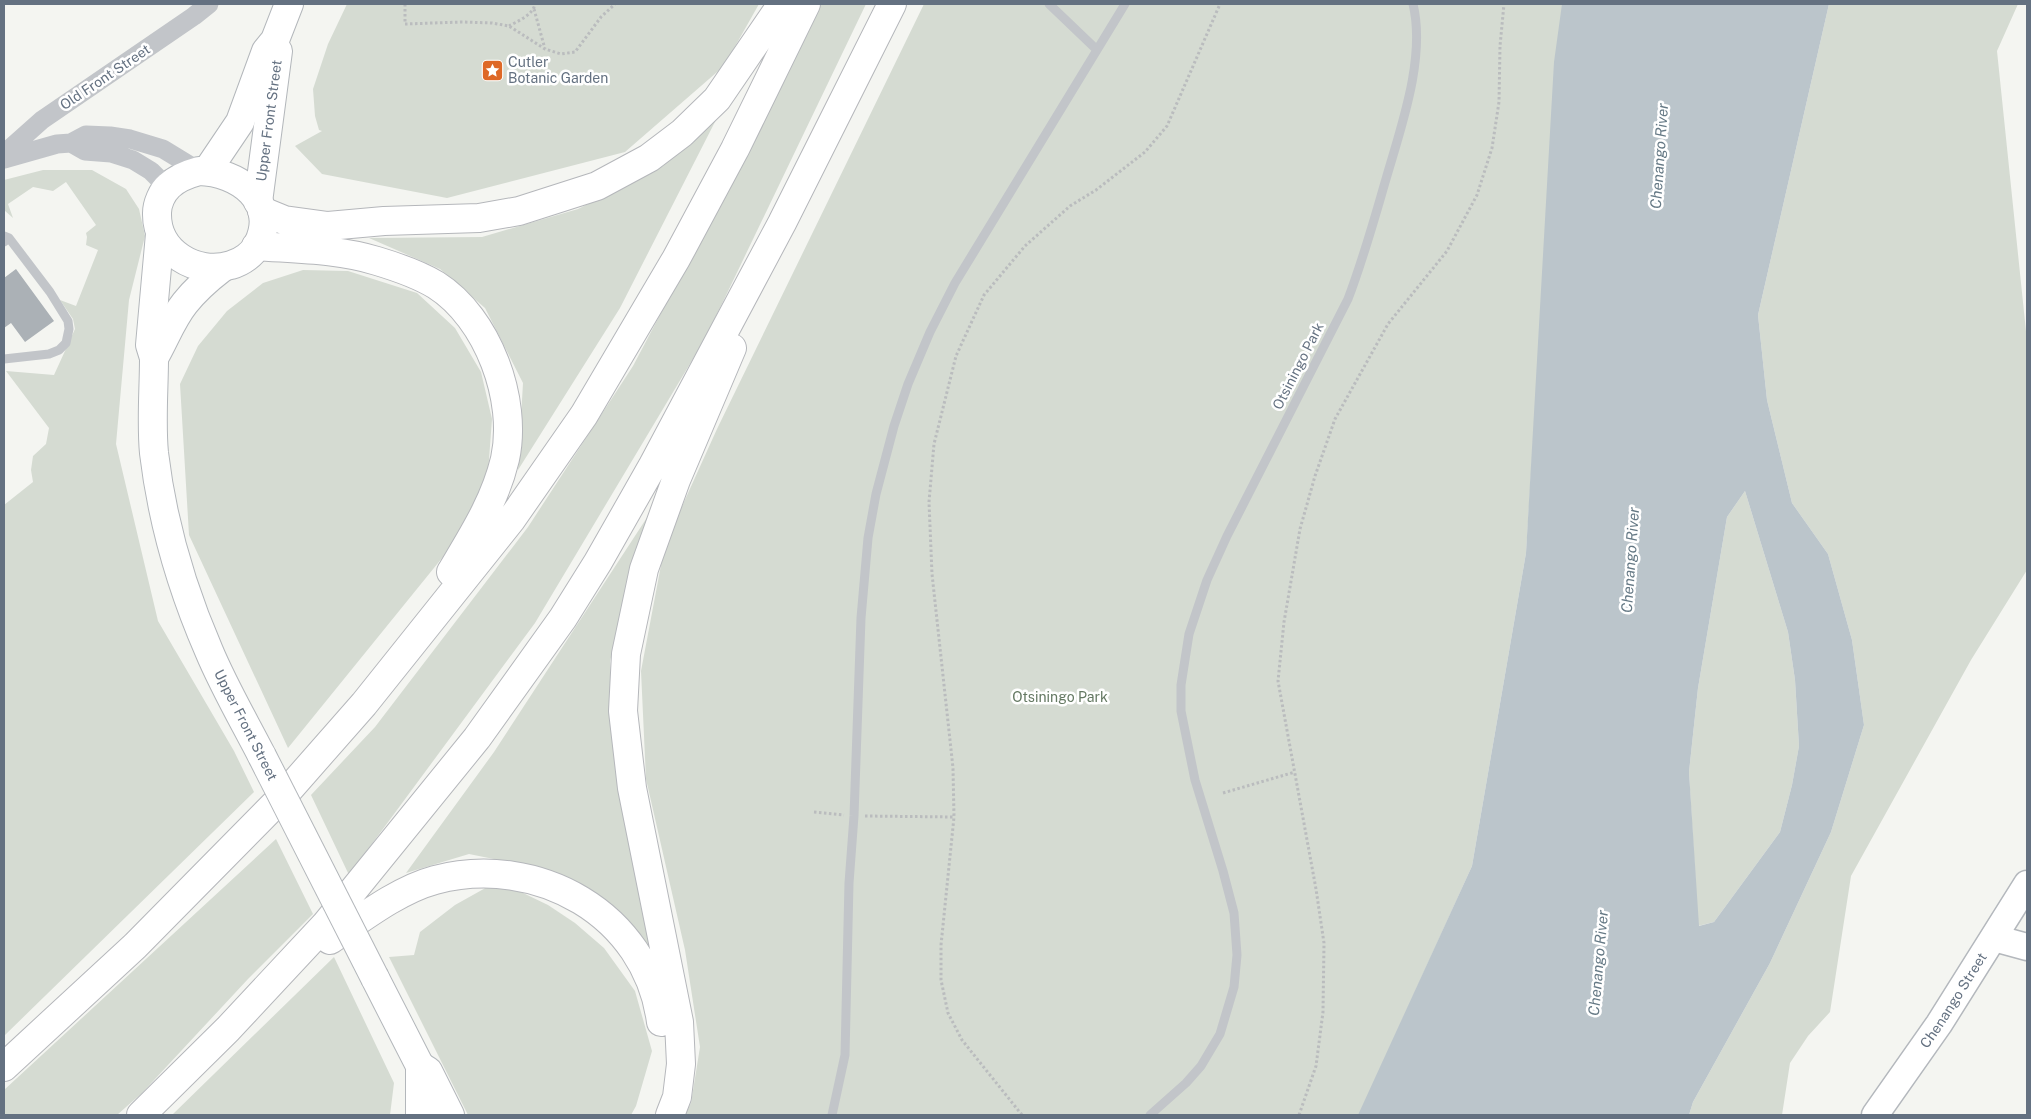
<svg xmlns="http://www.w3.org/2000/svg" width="2031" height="1119" viewBox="0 0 2031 1119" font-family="'Public Sans',sans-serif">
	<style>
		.green { fill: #d5dbd2 }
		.water { fill: #bbc5cb; fill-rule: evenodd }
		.building { fill: #abb1b6 }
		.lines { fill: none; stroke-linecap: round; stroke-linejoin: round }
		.secondary-casing { stroke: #b4b8bd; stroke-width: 29 }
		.primary-casing { stroke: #b3b7bb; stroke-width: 30 }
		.highway-casing { stroke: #b5b7bb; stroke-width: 30 }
		.path { stroke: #babcbe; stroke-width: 3; stroke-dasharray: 2.5 2.5; stroke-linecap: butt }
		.lane { stroke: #c2c5c9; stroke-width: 9 }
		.street { stroke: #c2c5c9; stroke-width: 19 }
		.secondary { stroke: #fff; stroke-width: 26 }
		.primary { stroke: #fff; stroke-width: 28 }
		.highway { stroke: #fff; stroke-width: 28 }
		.primary-bridge-casing { stroke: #b3b7bb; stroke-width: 30; stroke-linecap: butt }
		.primary-bridge { stroke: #fff; stroke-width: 28 }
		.labels { text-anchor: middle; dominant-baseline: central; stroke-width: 5; stroke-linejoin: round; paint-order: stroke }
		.poi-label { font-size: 14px; fill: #647181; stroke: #fff; text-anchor: start }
		.street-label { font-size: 14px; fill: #647181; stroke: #fff }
		.park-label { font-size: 14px; fill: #657963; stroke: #fff }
		.water-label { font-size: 15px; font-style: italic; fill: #657985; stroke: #fff }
	</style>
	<rect width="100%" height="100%" fill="#f4f5f1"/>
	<path class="green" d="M347 4H759L724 66 625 152 447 198 322 174 295 146 322 131 319 130 315 116 313 89 328 44Z
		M821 4H866L706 337 535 623 349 875 311 795 375 727 528 527 633 366 736 171Z
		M924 4H1576L1532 459 1526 553 1472 866 1359 1115H685L691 1103 700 1047 685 950 646 779 641 671 665 544 717 429Z
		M1829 4H2018L1997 51 2027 341V570L1971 660 1851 876 1830 1012 1808 1036 1790 1063 1782 1115H1689L1693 1102 1770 963 1831 832 1864 725 1852 640 1828 554 1792 503 1767 400 1758 315Z
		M720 112 620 308 518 470 523 383 485 308 440 269 369 238 482 237 578 209 663 166Z
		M43 170H92L126 189 139 209 145 236 129 300 116 444 158 621 234 751 254 792 4 1036V505L33 482 31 470 33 456 46 444 49 428 6 371 54 375 75 329 73 319 60 300 76 306 98 250 86 245 87 237 86 233 96 225 66 182 53 191 33 187 8 204 13 218 4 210V180Z
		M303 270 348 271 417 293 455 328 481 372 492 419 488 473 455 542 288 748 189 535 180 384 198 346 227 311 263 283Z
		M1745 491 1788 632 1795 680 1799 746 1792 785 1780 832 1714 922 1698 926 1689 772 1698 688 1727 517Z
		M648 516 610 661 613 739 654 962 608 905 548 870 469 854 406 873 494 752Z
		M276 839 313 914 248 979 142 1093 117 1115H4V1090Z
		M489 886 521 892 548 905 575 923 604 948 635 991 652 1051 636 1106 631 1115H468L389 957 414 955 420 932 455 905Z
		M334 957 394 1083 390 1115H172Z"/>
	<path class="water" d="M1562 4H1829L1758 315 1767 400 1792 503 1828 554 1852 640 1864 725 1831 832 1770 963 1693 1102 1689 1115H1358L1472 866 1526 553 1554 62ZM1745 491 1788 632 1795 680 1799 746 1792 785 1780 832 1714 922 1699 926 1689 772 1698 688 1727 517Z"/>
	<path class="building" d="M16 269 54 321 25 342 11 323 4 328V278Z"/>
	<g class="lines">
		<defs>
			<g id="secondary">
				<path d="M1994 938 2027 947"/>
				<path id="s1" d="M1875 1115 1939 1024 2027 884"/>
			</g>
			<g id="primary">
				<path d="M199 171C238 172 279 201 258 244 253 254 242 262 231 265 196 276 156 252 157 213 157 204 162 192 169 186 177 178 188 174 199 171Z"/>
				<path d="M207 171 240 122 266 51 275 40 289 4"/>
				<path id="s2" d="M258 202 278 51"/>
				<path d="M160 234 150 345 154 358C154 389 151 422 154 453 162 520 182 589 209 651 224 687 244 721 262 756"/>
				<path d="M154 358C165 339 172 319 185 303 196 289 209 278 222 268"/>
				<path d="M375 978 420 1066V1115"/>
				<path d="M420 1066 428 1071 450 1115"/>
			</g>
			<path id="highway" d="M262 211 284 220 328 226 384 221 479 218 519 211 597 186 649 158 682 133 717 99 782 4
				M256 246C296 249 338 249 377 261 397 267 418 274 436 285 488 318 518 400 505 459 495 501 473 535 451 572
				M330 940C361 919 398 890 435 880 537 853 647 914 661 1022
				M4 1067 135 946 284 795 364 704 511 520 584 415 676 259 735 149 806 4
				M141 1115 228 1029 326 924 477 738 563 618 598 562 652 467 782 223 892 4
				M670 1115 677 1097 681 1064 679 1022 632 788 623 711 626 654 644 569 676 480 732 348"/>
		</defs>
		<use href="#secondary" class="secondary-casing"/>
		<use href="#primary" class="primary-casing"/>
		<use href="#highway" class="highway-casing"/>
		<path class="path" d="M405 4V24L462 22 492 23 509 26 545 49 561 54 575 52 601 17 615 4
			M534 9 545 49
			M509 26C518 21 533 15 535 4
			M1223 793 1295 772
			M814 812 844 815
			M865 816 954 817
			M1022 1115 962 1040 948 1013 941 980V945L954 817 953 768 932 574 929 502 934 444 956 356 984 295 1025 246 1070 206 1096 190 1145 152 1167 126 1220 4
			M1299 1115 1316 1066 1323 1012 1324 943 1316 889 1278 681 1284 622 1300 529 1315 476 1335 419 1388 324 1447 251 1477 195 1492 148 1499 102 1500 46 1504 4"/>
		<path class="lane" d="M1049 4 1096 49
			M4 236 9 238 4 242
			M4 359 49 354 59 350 66 343 69 329 68 321 50 292 9 238
			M832 1115 845 1055 849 883 854 816 861 618 868 538 876 494 894 426 908 384 930 332 955 283 1125 4
			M1150 1115 1186 1083 1201 1066 1220 1034 1234 987 1237 955 1234 913 1223 871 1195 780 1181 711V685L1189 634 1207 580 1227 536 1348 299C1363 260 1374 220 1386 179 1401 127 1426 58 1413 4"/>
		<path class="street" d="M71 143 85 151 111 153 133 160 151 171 167 187
			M4 154 42 120 194 16 209 4
			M4 159 57 144 71 143 86 135 110 136 130 139 163 149 199 171"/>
		<use href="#secondary" class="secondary"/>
		<use href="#primary" class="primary"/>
		<use href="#highway" class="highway"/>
		<defs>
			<path id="primary-bridge" d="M262 756 375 978"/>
		</defs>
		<use href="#primary-bridge" class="primary-bridge-casing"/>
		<use href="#primary-bridge" class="primary-bridge"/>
	</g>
	<defs>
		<symbol id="sight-square" viewBox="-11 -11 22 22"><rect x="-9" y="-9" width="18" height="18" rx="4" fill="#de6827" stroke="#fff"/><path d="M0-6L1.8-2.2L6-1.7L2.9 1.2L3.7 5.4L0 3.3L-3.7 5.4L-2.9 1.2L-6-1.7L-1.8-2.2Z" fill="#fff"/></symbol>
	</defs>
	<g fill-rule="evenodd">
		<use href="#sight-square" x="480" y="58" width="25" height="25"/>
	</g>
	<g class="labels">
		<g class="poi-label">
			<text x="508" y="62">Cutler<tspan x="508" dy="16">Botanic Garden</tspan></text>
		</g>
		<g class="street-label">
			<text transform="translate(105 77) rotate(-34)">Old Front Street</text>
			<text stroke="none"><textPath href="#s2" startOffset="82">Upper Front Street</textPath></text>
			<text transform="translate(1298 366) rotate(-63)">Otsiningo Park</text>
			<text transform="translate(246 725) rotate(63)">Upper Front Street</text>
			<text stroke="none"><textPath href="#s1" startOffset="139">Chenango Street</textPath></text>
		</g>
		<g class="park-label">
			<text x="1060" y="697">Otsiningo Park</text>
		</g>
		<g class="water-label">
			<text transform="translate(1659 156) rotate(-86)">Chenango River</text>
			<text transform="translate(1630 560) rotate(-86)">Chenango River</text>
			<text transform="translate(1598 963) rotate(-85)">Chenango River</text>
		</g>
	</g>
	<rect width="2031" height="1119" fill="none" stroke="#647181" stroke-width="10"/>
</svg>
